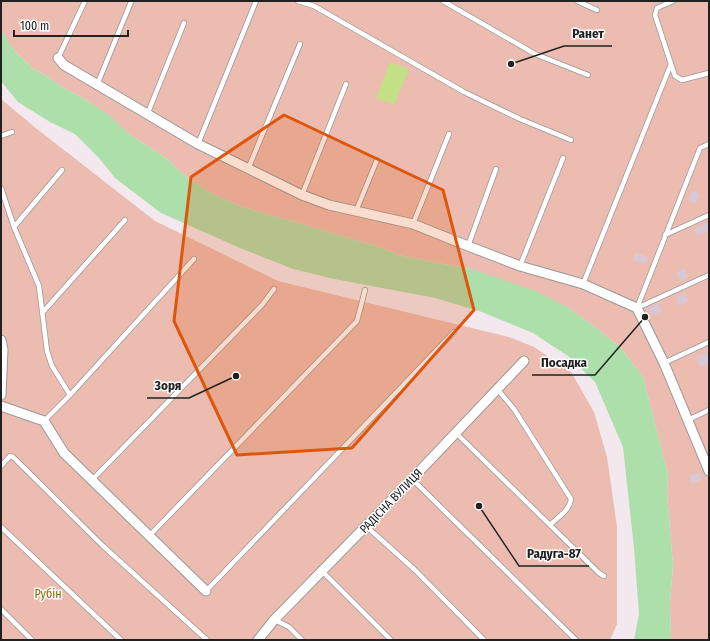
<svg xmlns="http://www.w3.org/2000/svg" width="710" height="641" viewBox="0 0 710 641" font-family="'Fira Sans Condensed',sans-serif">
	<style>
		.grass { fill: #ebbcaf }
		.pitch { fill: #c3e087 }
		.water { fill: #acdfa9 }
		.building { fill: #d8c8d6 }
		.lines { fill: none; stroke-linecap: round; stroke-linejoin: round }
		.service-casing { stroke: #989898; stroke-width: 6 }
		.minor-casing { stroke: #989898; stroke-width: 11 }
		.service { stroke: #fff; stroke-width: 4.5 }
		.minor { stroke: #fff; stroke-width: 9 }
		.marked { fill: #de560d; fill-opacity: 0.2; stroke: #de560d; stroke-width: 3; stroke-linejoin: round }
		.labels { text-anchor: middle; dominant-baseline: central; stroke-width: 3; stroke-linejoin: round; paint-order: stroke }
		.street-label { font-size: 12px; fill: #212121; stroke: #fff }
		.park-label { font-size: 12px; fill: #836a0c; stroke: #fff }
		.leader { fill: none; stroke: #212121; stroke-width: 1.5 }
		.callout-dot { fill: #212121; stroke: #fff; stroke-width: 1.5 }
		.callout-label { font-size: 13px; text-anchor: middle; font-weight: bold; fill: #212121; stroke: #fff; stroke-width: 3; stroke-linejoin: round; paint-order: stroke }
	</style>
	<rect width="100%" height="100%" fill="#f2e8ee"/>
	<path class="grass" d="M1 1H709V640H671L670 603 673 565 667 494 668 474 643 377 621 348 595 327 567 307 471 269 438 263 399 255 376 246 240 206 211 193 185 176 166 158 129 134 108 115 88 101 62 87 45 75 33 69 12 48 1 31Z
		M1 99 37 129 155 221 278 281 509 337 534 347 571 372 594 412 607 457 617 527V624L610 640H1Z"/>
	<path class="pitch" d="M390 62 409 69 394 105 376 98Z"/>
	<path class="water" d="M1 29 12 48 33 69 45 75 62 87 88 101 109 115 129 134 166 158 185 176 211 193 240 206 376 246 399 255 438 263 471 269 536 291 567 307 595 327 621 348 643 377 668 474 667 494 673 565 670 603 671 640H634L639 614 634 548 623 447 595 382 568 356 533 333 482 312 435 298 334 279 293 269 240 248 161 213 115 178 99 158 75 134 50 122 18 102 1 81Z"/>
	<path class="building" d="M693 190 700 194 695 204 688 200Z
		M709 222V231L697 236 694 229Z
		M635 252 648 257 645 264 633 260Z
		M685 269 688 278 680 281 676 272Z
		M685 293 688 302 679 306 676 297Z
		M658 303 662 311 652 316 648 308Z
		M709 352V364L700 367 696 357Z
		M700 472 702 480 692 484 689 476Z"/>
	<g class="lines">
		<defs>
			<path id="service" d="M298 1 314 6 464 92 520 119 571 140
				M443 1 535 54 588 75
				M577 1 597 10
				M58 58 85 1
				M671 64 675 76 682 80 709 73
				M97 85 131 2
				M147 115 184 23
				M1 136 12 132
				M198 144 256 1
				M248 169 300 44
				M1 188 14 227 39 286 47 351 52 366 70 395
				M302 195 346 84
				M356 211 377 160
				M413 224 449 134
				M14 227 62 170
				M665 235 709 215
				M468 246 496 169
				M520 266 563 158
				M583 284 671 64 655 15 657 8 673 1
				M637 308 700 148 709 144
				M637 308 709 275
				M43 312 125 220
				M664 363 709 342
				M498 390 514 409 571 499C570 510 557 518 550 525
				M688 420 709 410
				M44 421 70 395 194 259
				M456 433 599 573 604 576
				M1 466 10 456 13 457 102 545 207 640
				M412 479 576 640
				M92 480 262 305 274 289
				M366 526 415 570 484 640
				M1 527 121 640
				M149 536 357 321 365 290
				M322 571 391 640
				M206 591 454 332
				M1 609 32 640
				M275 620 289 627 302 640"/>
			<path id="minor" d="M58 58 64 65 198 144 302 195 329 205 413 224 468 246 520 266 583 284 637 308 664 363 709 471
				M1 340 3 350 1 395
				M1 406 44 421 64 453 206 591
				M258 640 274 620 412 479 524 361"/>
		</defs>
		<use href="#service" class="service-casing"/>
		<use href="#minor" class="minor-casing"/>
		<use href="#service" class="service"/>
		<use href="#minor" class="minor"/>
	</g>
	<path class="marked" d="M284 115 443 190 474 310 352 448 237 455 174 321 191 177Z"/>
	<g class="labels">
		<g class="street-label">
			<text transform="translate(391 501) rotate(-46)">РАДІСНА ВУЛИЦЯ</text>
		</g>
		<g class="park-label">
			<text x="48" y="594">Рубін</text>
		</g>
	</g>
	<path class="leader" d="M511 64L564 46H612M645 317L595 375H532M236 376L189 398H147M479 506L519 566H589"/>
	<g class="callout-dot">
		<circle cx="511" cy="64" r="4"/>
		<circle cx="645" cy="317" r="4"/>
		<circle cx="236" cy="376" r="4"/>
		<circle cx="479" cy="506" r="4"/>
	</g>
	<g class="callout-label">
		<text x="588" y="38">Ранет</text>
		<text x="564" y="367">Посадка</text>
		<text x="168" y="390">Зоря</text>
		<text x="554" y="558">Радуга-87</text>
	</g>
	<rect width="710" height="641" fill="none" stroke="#212121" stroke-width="4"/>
	<path d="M14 30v6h114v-6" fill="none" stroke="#212121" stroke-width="2"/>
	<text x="20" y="30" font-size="12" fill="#212121" stroke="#ffffff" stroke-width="3" paint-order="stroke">100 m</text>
</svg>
